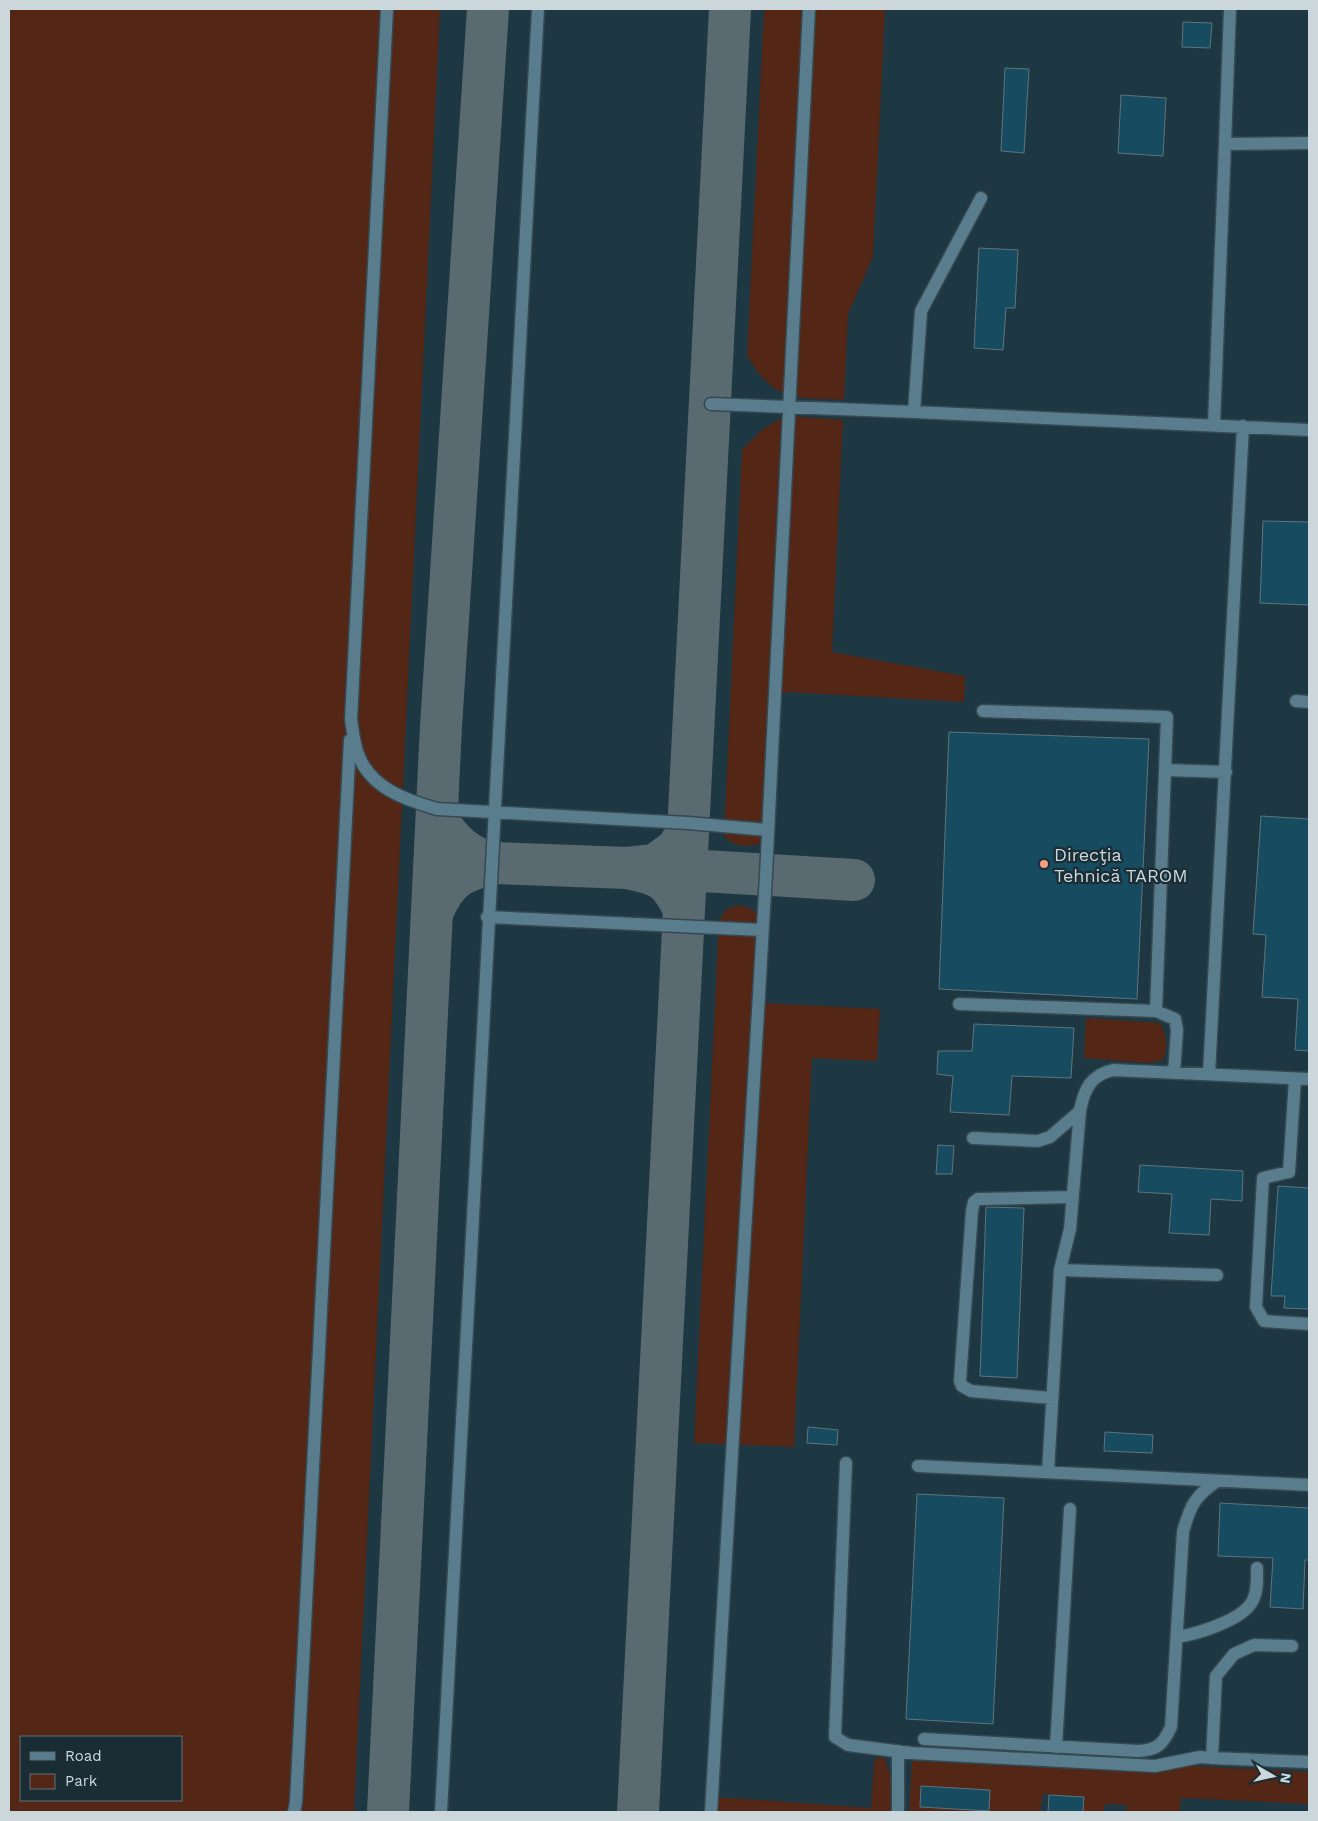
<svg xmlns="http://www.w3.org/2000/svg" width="1318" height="1821" viewBox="0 0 1318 1821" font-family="'Work Sans',sans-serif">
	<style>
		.built { fill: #1e3843; fill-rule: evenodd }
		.green { fill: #542616; fill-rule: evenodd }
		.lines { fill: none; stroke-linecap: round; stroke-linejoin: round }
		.taxiway { stroke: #5a6a71; stroke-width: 42 }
		.building { fill: #174b5f; stroke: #5f747d }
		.minor-casing { stroke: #364850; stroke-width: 15 }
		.minor { stroke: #597d8d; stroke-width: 12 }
		.poi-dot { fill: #f39f84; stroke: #1a2d35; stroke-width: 2 }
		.labels { text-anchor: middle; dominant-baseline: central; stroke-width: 4.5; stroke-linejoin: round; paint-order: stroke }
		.poi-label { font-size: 18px; fill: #ccd7dc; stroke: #1a2d35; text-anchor: start }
	</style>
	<rect width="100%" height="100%" fill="#1a2d35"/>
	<path class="built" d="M9 9H1309V1812H9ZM21 1737H181V1800H21Z"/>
	<path class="green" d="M9 9H440L354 1812H9ZM21 1737H181V1800H21Z
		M764 9H885L873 257 848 314 844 400C795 398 773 402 747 355Z
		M790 416 843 420 832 652 965 676 964 702 789 692 781 694 778 700 763 843C748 847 733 848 724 835L742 450C757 434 768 422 790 416Z
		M741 905 753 910 767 922 763 1003 880 1009 877 1061 812 1058 794 1447 694 1443 719 920 728 908Z
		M1086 1018 1160 1023C1167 1034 1168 1048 1163 1060L1148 1063 1084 1058Z
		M879 1756 885 1759 892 1782 891 1812H714L715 1797 871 1808 874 1762Z
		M912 1761 1155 1773 1191 1766 1309 1772V1804L1181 1798 1180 1812H1126L1127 1805 1105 1804 1104 1812H1083V1797L1043 1794 1040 1812H909Z"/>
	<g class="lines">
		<path class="taxiway" d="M494 863 627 868
			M686 870 854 880
			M684 910C670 879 660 874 627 868L655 865 677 849 688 831
			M433 911C447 878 461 871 494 863 467 858 451 842 437 819
			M388 1812 441 726 488 9
			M638 1812 730 9"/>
	</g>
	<path class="building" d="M1183 22 1212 23 1210 48 1182 47Z
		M1005 68 1029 69 1024 153 1001 151Z
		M1121 95 1166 98 1163 156 1118 153Z
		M979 248 1018 250 1015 308H1006L1003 350 974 348Z
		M1263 521 1309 522V605L1260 603Z
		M949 732 1149 739 1137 999 939 989Z
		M1261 816 1309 819V1051L1295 1050 1298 999 1262 997 1266 935 1253 934Z
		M974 1024 1074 1028 1071 1078 1012 1076 1009 1115 950 1112 953 1076 937 1074 938 1051H972Z
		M938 1145 954 1146 952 1174H936Z
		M1140 1165 1243 1171 1242 1201 1211 1199 1209 1235 1169 1233 1172 1194 1138 1192Z
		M1278 1186 1309 1188V1309L1284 1308 1285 1296H1271Z
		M986 1207 1024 1208 1017 1378 980 1376Z
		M808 1427 838 1430 837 1445 807 1443Z
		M1105 1432 1153 1435 1152 1453 1104 1451Z
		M917 1494 1004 1498 993 1724 906 1719Z
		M1220 1503 1309 1508V1560H1305L1303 1609 1270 1607 1273 1558 1218 1556Z
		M921 1786 990 1790 989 1811 920 1807Z
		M1049 1795 1084 1797 1083 1812H1048Z"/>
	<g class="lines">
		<defs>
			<path id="minor" d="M387 9 351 720C353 731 354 744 358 754 370 788 406 800 437 809L688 823 768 830
				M1225 144 1230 9
				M981 198 921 311 914 412 1309 430
				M711 404 914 412
				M1214 424 1225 144 1309 143
				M1296 701 1309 702
				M1166 770 1226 772
				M487 917 762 930
				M959 1004 1156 1011 1167 717 983 711
				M1156 1011 1175 1019 1177 1030 1174 1073
				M1209 1074 1243 426
				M1295 1079 1289 1172 1263 1178 1256 1307 1264 1321 1309 1324
				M973 1138 1038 1141 1050 1137 1080 1111
				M1060 1270 1217 1275
				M1051 1398 971 1391 962 1386 960 1381 972 1211 974 1202 978 1199 1072 1197
				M846 1463 835 1737 848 1745 911 1753 1155 1766 1200 1757 1212 1758
				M918 1466 1309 1485
				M1048 1472 1060 1270 1070 1229 1080 1111C1084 1089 1091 1075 1113 1070L1309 1079
				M1177 1637C1197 1634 1244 1620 1253 1600 1258 1590 1257 1578 1257 1568
				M1292 1646 1254 1645 1234 1654 1216 1676 1212 1758 1309 1762
				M924 1739 1138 1751C1158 1750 1163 1744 1171 1727L1183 1532C1190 1506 1195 1496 1217 1481
				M1056 1747 1070 1509
				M294 1812 296 1802 350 740
				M441 1812 538 9
				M711 1812 766 875 809 9
				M898 1812V1751"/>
		</defs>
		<use href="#minor" class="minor-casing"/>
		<use href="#minor" class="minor"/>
	</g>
	<circle class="poi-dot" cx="1044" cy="864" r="5"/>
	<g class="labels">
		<g class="poi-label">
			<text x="1054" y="854">Direcţia<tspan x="1054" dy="21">Tehnică TAROM</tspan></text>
		</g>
	</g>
	<rect width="1318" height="1821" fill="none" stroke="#ccd7dc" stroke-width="20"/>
	<rect x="20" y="1736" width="162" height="65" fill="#1a2d35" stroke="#617178"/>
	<rect x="30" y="1752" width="25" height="8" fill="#597d8d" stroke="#617178"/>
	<text x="65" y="1761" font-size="15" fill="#ccd7dc">Road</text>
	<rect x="30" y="1774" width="25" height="15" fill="#542616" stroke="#617178"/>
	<text x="65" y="1786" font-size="15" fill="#ccd7dc">Park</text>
	<g transform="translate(1273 1776) rotate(99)" stroke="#1a2d35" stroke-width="4" paint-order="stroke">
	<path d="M0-4L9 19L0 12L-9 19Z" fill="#ccd7dc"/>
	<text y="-8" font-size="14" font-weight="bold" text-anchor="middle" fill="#ccd7dc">N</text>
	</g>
</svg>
